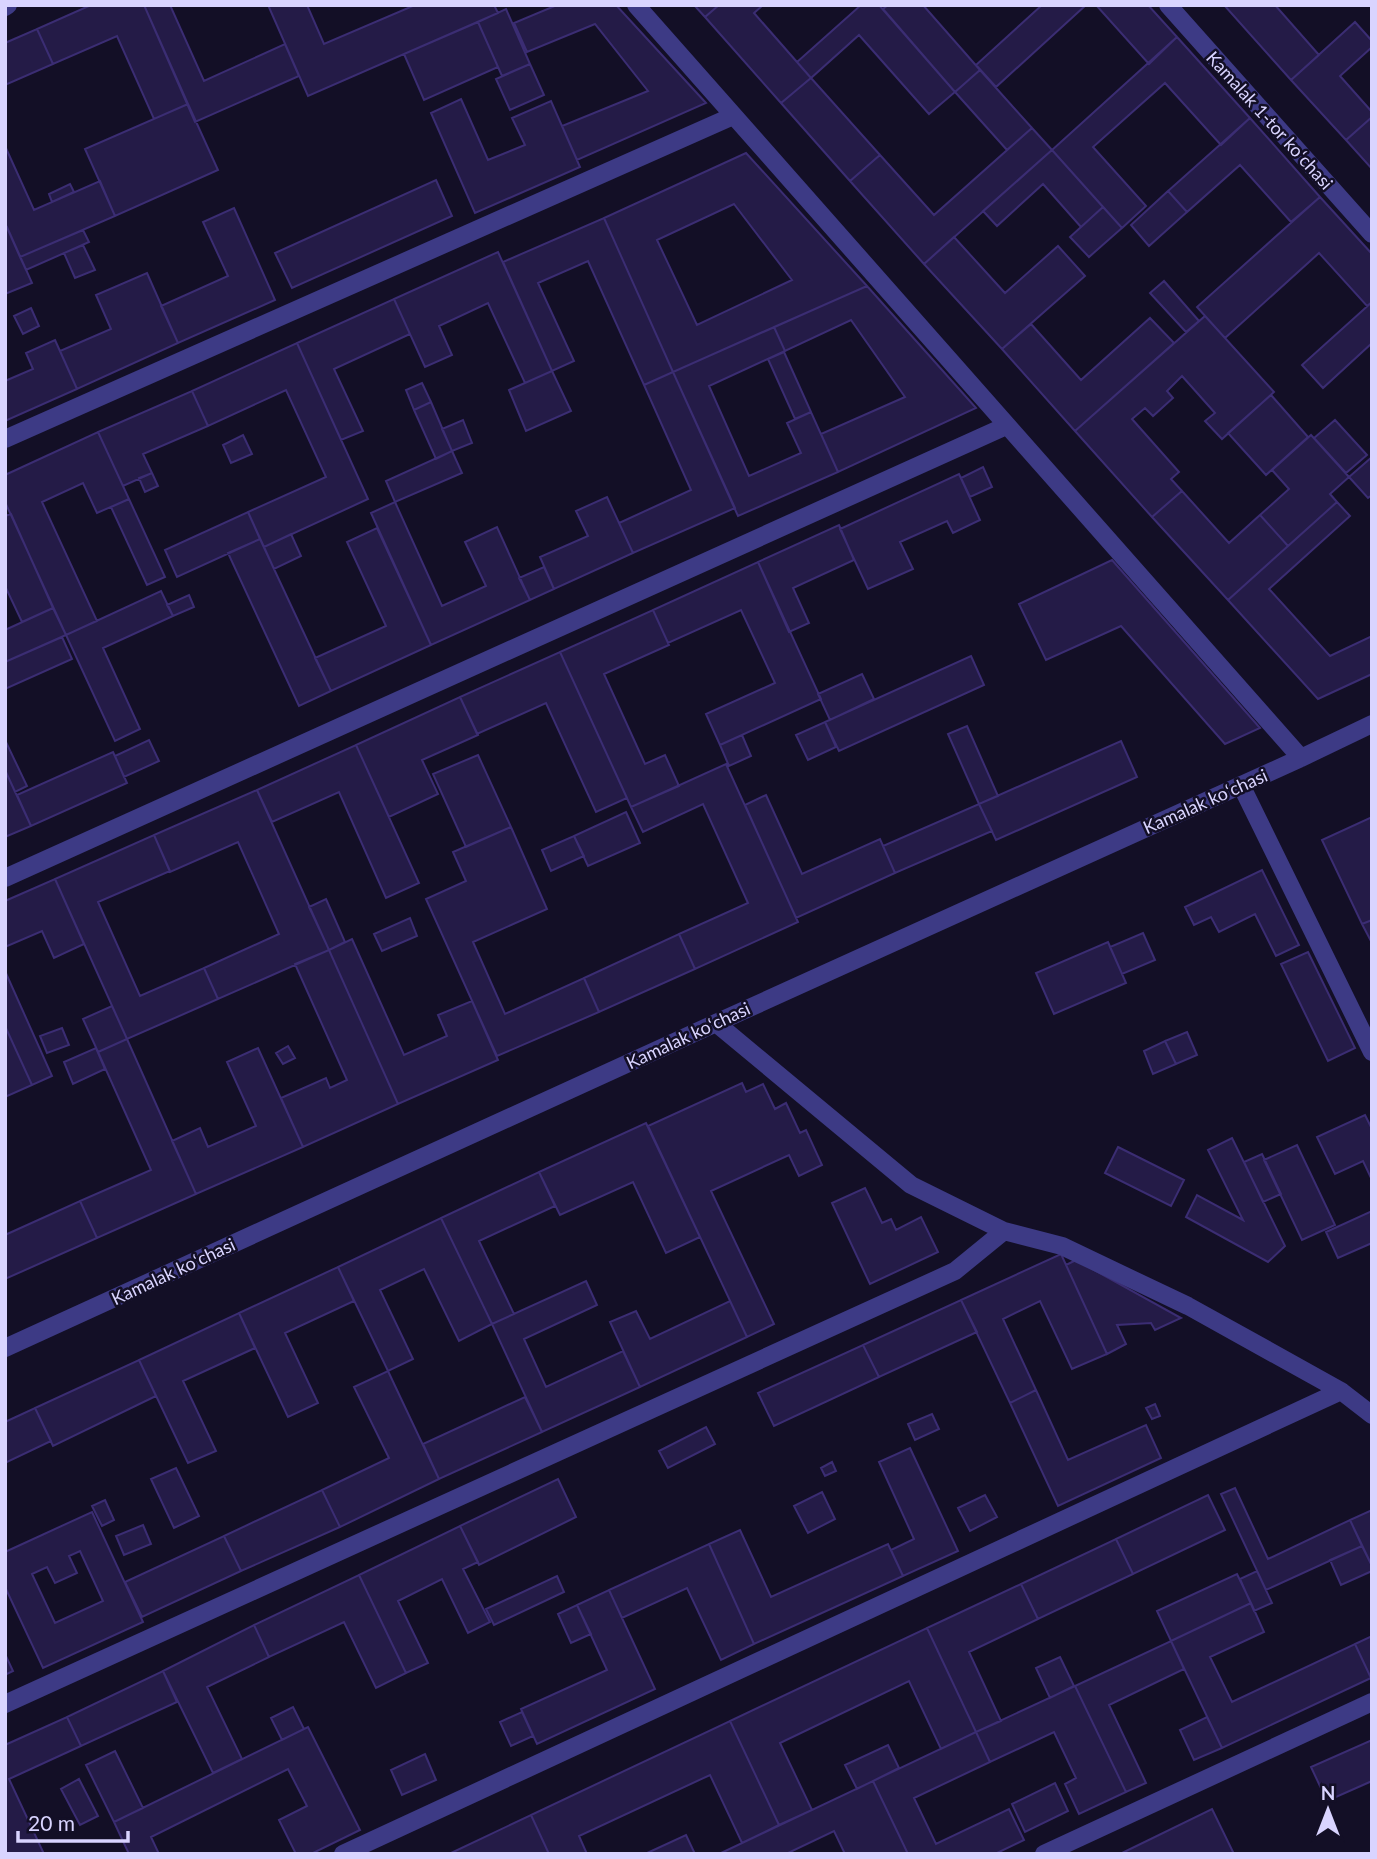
<svg xmlns="http://www.w3.org/2000/svg" width="1377" height="1859" viewBox="0 0 1377 1859" font-family="Lato,sans-serif">
	<style>
		.building { fill: #241b47; stroke: #3b2d73; stroke-width: 2; fill-rule: evenodd }
		.lines { fill: none; stroke-linecap: round; stroke-linejoin: round }
		.minor { stroke: #3d3a85; stroke-width: 18 }
		.labels { text-anchor: middle; dominant-baseline: central; stroke-width: 5; stroke-linejoin: round; paint-order: stroke }
		.street-label { font-size: 18px; fill: #d9d4ff; stroke: #130f26 }
	</style>
	<rect width="100%" height="100%" fill="#130f26"/>
	<path class="building" d="M91 5H144L188 104 154 119 117 36 53 64 37 29Z
		M144 5H170L204 81 285 44 299 76 195 122Z
		M268 5H307L324 44 415 5H494L498 13 308 96Z
		M557 5H616L706 103 577 160 562 126 648 91 595 24 527 52 514 23Z
		M694 5H719L705 17Z
		M719 5H763L754 13 811 78 781 103 705 17Z
		M861 5H879L955 92 929 114 859 35 811 78 797 62Z
		M888 5H923L980 70 955 92 883 9Z
		M1042 5H1086L996 87 976 65Z
		M1096 5H1148L1177 37 1149 64Z
		M1224 5H1275L1319 55 1291 80Z
		M506 9 530 64 502 76 478 22Z
		M478 22 498 67 424 100 404 54Z
		M1355 22 1372 41V47L1340 76 1372 112V117L1346 140 1291 80Z
		M37 29 53 64 5 85V43Z
		M1177 37 1250 118 1221 145 1165 83 1093 147 1146 206 1122 228 1052 150Z
		M530 64 544 95 510 110 496 79Z
		M980 70 1032 128 1007 150 955 92Z
		M811 78 880 155 850 181 781 103Z
		M461 99 488 160 525 145 512 118 551 101 580 167 475 213 431 113Z
		M188 104 218 170 115 216 85 149Z
		M1372 117V169L1346 140Z
		M1250 118 1320 197 1291 222 1240 165 1187 212 1168 191Z
		M1032 128 1052 150 924 264 850 181 880 155 934 215Z
		M5 146 34 210 100 181 115 216 20 257 5 223Z
		M1052 150 1103 207 1081 227 1043 184 997 226 983 211Z
		M746 153 867 286 673 372 604 218ZM734 204 792 280 697 325 657 240Z
		M436 180 452 216 292 288 275 253Z
		M70 184 74 192 52 202 49 194Z
		M1168 191 1187 212 1149 246 1131 225Z
		M1320 197 1372 254V302L1367 306 1319 253 1225 338 1197 307Z
		M1103 207 1122 228 1089 257 1070 237Z
		M234 208 275 300 178 343 161 306 228 276 203 222Z
		M604 218 673 372 644 385 588 261 538 283 574 361 552 371 503 262Z
		M5 227H7L32 283 5 294Z
		M83 230 89 242 26 270 20 257Z
		M954 237 1005 293 1058 246 1085 276 1002 349 924 264Z
		M83 245 95 270 75 278 64 253Z
		M498 252 552 371 525 383 488 303 439 326 452 355 425 367 394 299Z
		M147 273 178 343 77 389 60 351 111 329 96 295Z
		M1164 281 1199 321 1186 332 1150 293Z
		M867 286 976 408 838 472 821 434 905 397 851 320 785 351 774 327Z
		M394 299 410 334 334 369 363 431 341 440 297 343Z
		M1372 302V343L1323 388 1302 365Z
		M31 308 39 326 23 334 14 316Z
		M1205 316 1274 392 1222 439 1205 421 1215 413 1182 376 1167 391 1173 398 1153 416 1145 408 1132 419 1179 472 1171 479 1182 491 1152 517 1075 431Z
		M1150 318 1174 343 1075 431 1002 349 1031 324 1081 380Z
		M774 327 785 351 709 386 749 476 801 453 787 423 811 412 838 472 738 516 673 372Z
		M55 340 77 389 5 421V381L33 369 26 353Z
		M297 343 368 499 264 547 248 512 326 477 286 390 208 426 192 391Z
		M784 352 811 412 795 419 768 359Z
		M552 371 571 411 526 431 509 390Z
		M673 372 735 508 633 553 619 523 691 490 644 385Z
		M422 383 431 402 414 410 406 390Z
		M192 391 208 426 143 454 152 473 123 486 98 432Z
		M1271 395 1308 437 1266 475 1228 433Z
		M431 402 452 451 436 459 414 410Z
		M463 420 472 443 452 451 442 429Z
		M1335 420 1367 455 1346 473 1314 438Z
		M98 432 129 499 97 513 83 483 42 502 97 621 66 635 5 502V475Z
		M243 435 252 454 231 463 223 445Z
		M1311 435 1349 477 1330 494 1337 502 1288 546 1260 515 1289 489 1272 470Z
		M452 451 462 473 395 502 386 481Z
		M1372 457V495L1368 498 1349 477Z
		M983 467 992 487 970 497 961 478Z
		M152 473 158 486 145 492 139 478Z
		M959 474 980 520 953 533 947 521 900 542 913 569 868 589 840 529Z
		M1182 491 1229 543 1260 515 1288 546 1228 600 1152 517Z
		M607 497 633 553 554 589 540 557 588 536 576 511Z
		M129 499 165 577 147 585 111 507Z
		M395 502 442 606 486 586 465 542 497 527 530 600 431 645 371 513Z
		M1337 502 1350 516 1269 589 1330 656 1372 636V674L1318 699 1228 600Z
		M248 512 260 539 177 577 165 550Z
		M11 514 53 608 22 622 5 586V516Z
		M839 525 854 560 793 588 809 623 789 632 758 562Z
		M377 528 431 645 331 691 315 658 386 626 347 542Z
		M291 534 301 556 274 569 264 547Z
		M260 539 331 691 299 706 228 553Z
		M1112 560 1260 728 1225 744 1121 626 1046 660 1019 604Z
		M758 562 821 699 720 745 706 714 775 683 741 610 668 643 653 610Z
		M544 567 554 589 530 600 519 578Z
		M161 591 173 616 103 648 140 729 115 741 66 635Z
		M189 595 194 607 173 616 167 605Z
		M53 608 66 635 5 662V630Z
		M653 610 669 645 604 674 645 764 665 755 679 786 631 807 560 652Z
		M62 637 72 659 5 689V662Z
		M560 652 627 798 596 812 546 703 477 734 460 697Z
		M971 656 984 685 839 751 825 722Z
		M862 674 874 699 830 720 818 694Z
		M460 697 478 735 422 760 438 794 389 817 356 745Z
		M825 722 836 747 808 760 796 735Z
		M967 726 998 796 979 804 948 734Z
		M742 735 751 756 729 766 720 745Z
		M5 740 27 786 15 792 5 770Z
		M149 740 159 761 124 777 115 756Z
		M1121 741 1137 777 996 840 979 804Z
		M356 745 419 883 386 898 339 792 272 822 257 790Z
		M113 752 127 783 31 826 17 795Z
		M478 755 511 827 466 847 433 774Z
		M726 764 798 922 695 969 679 934 748 903 703 804 643 832 631 807Z
		M5 770 31 826 5 837Z
		M257 790 329 950 218 999 204 968 279 934 238 842 170 872 154 835Z
		M766 795 802 874 880 839 895 873 796 918 745 805Z
		M979 804 992 831 895 873 883 846Z
		M626 812 640 843 588 866 574 836Z
		M1372 817V920L1362 924 1322 840Z
		M511 827 547 909 473 942 505 1014 584 978 599 1012 497 1056 426 899 466 881 453 852Z
		M154 835 170 871 98 902 140 996 204 968 218 999 127 1039 55 879Z
		M574 836 584 856 551 871 542 850Z
		M1262 870 1299 945 1276 956 1255 914 1219 932 1211 917 1194 925 1185 907Z
		M55 879 84 944 54 958 42 931 5 947V901Z
		M326 899 345 942 329 950 309 907Z
		M410 918 417 936 382 951 374 934Z
		M1372 920V943L1362 924Z
		M1143 933 1155 960 1122 974 1110 947Z
		M679 934 695 969 599 1012 584 978Z
		M352 939 404 1055 447 1036 438 1015 472 1001 498 1060 398 1104 329 950Z
		M1108 942 1126 983 1054 1014 1036 973Z
		M329 950 398 1104 303 1147 281 1098 326 1078 330 1088 347 1080 295 964Z
		M1308 952 1355 1048 1328 1061 1281 964Z
		M5 971 52 1076 32 1085 5 1026Z
		M112 1006 127 1039 98 1052 83 1019Z
		M5 1026 32 1085 5 1097Z
		M62 1028 69 1045 47 1053 40 1036Z
		M1187 1032 1197 1055 1176 1064 1165 1041Z
		M127 1039 196 1194 97 1238 80 1201 151 1170 98 1052Z
		M1165 1041 1176 1064 1153 1074 1144 1051Z
		M288 1046 295 1058 283 1064 276 1053Z
		M96 1048 105 1069 73 1084 64 1062Z
		M258 1048 303 1147 196 1194 172 1141 200 1128 208 1147 256 1126 227 1062Z
		M742 1083 746 1092 763 1084 775 1109 786 1103 800 1133 806 1130 822 1165 799 1176 789 1155 711 1191 774 1324 747 1337 648 1126Z
		M1365 1115 1372 1129V1180L1363 1161 1335 1174 1317 1137Z
		M646 1123 700 1237 666 1253 633 1182 560 1215 539 1172Z
		M1232 1138 1285 1246 1268 1262 1186 1217 1197 1195 1243 1220 1208 1150Z
		M1297 1145 1335 1225 1302 1240 1264 1160Z
		M1118 1147 1184 1180 1171 1206 1105 1173Z
		M1262 1154 1281 1194 1263 1202 1244 1162Z
		M539 1172 555 1206 479 1241 514 1314 492 1324 441 1218Z
		M865 1188 882 1223 891 1219 896 1230 921 1217 938 1252 870 1284 832 1203Z
		M80 1201 97 1238 5 1279V1235Z
		M1372 1211V1243L1338 1258 1326 1232Z
		M441 1218 492 1324 459 1341 424 1269 380 1290 413 1359 388 1371 338 1267Z
		M1061 1254 1107 1354 1072 1369 1040 1301 1003 1319 1036 1390 1010 1403 961 1300Z
		M1076 1260 1181 1318 1155 1330 1151 1323 1117 1325 1126 1344 1107 1354 1066 1265Z
		M338 1267 354 1301 285 1333 318 1403 288 1417 239 1313Z
		M586 1281 597 1305 524 1339 546 1387 623 1351 640 1387 542 1432 492 1324Z
		M961 1300 977 1332 879 1377 863 1345Z
		M730 1301 747 1337 640 1387 610 1322 636 1311 650 1339Z
		M239 1313 255 1348 183 1381 216 1451 188 1463 139 1360Z
		M863 1345 879 1377 774 1426 758 1393Z
		M139 1360 156 1396 53 1446 35 1408Z
		M388 1371 439 1479 340 1527 322 1490 389 1458 354 1387Z
		M1036 1390 1068 1460 1146 1425 1161 1458 1058 1506 1010 1403Z
		M525 1397 542 1432 439 1479 423 1444Z
		M1155 1404 1160 1416 1152 1419 1146 1408Z
		M35 1408 51 1441 5 1463V1422Z
		M932 1414 939 1429 915 1440 908 1424Z
		M706 1427 715 1444 668 1468 659 1451Z
		M910 1448 958 1551 903 1576 891 1550 914 1539 879 1462Z
		M832 1462 836 1471 825 1476 821 1468Z
		M176 1468 199 1516 174 1528 151 1479Z
		M558 1479 576 1517 479 1565 460 1526Z
		M1235 1488 1268 1559 1350 1520 1362 1546 1266 1590 1221 1494Z
		M322 1490 340 1527 241 1571 224 1536Z
		M822 1492 835 1519 808 1533 794 1506Z
		M985 1495 997 1517 970 1531 958 1508Z
		M1208 1495 1225 1530 1133 1574 1116 1539Z
		M105 1500 114 1520 102 1526 92 1506Z
		M1372 1510V1566L1350 1520Z
		M92 1512 143 1622 43 1668 5 1587V1552ZM80 1551 103 1601 55 1623 32 1574 47 1567 55 1583 77 1573 69 1556Z
		M143 1525 151 1544 124 1555 116 1536Z
		M460 1526 478 1562 463 1569 490 1622 468 1633 442 1579 398 1601 428 1663 406 1673 359 1575Z
		M740 1530 771 1597 888 1544 903 1576 754 1644 709 1544Z
		M224 1536 241 1571 142 1617 125 1582Z
		M1116 1539 1133 1574 1038 1619 1021 1584Z
		M709 1544 754 1644 721 1660 687 1588 622 1618 609 1590Z
		M1362 1546 1372 1566V1571L1341 1585 1330 1560Z
		M1257 1571 1272 1603 1254 1611 1240 1579Z
		M1237 1574 1251 1603 1171 1641 1157 1611Z
		M359 1575 406 1673 376 1688 344 1622 269 1657 254 1625Z
		M557 1576 564 1592 494 1625 486 1609Z
		M1021 1584 1038 1619 969 1652 1001 1721 976 1732 927 1628Z
		M609 1590 655 1689 537 1744 521 1709 607 1670 577 1605Z
		M1251 1603 1264 1632 1210 1657 1232 1702 1355 1644 1371 1678 1222 1748 1171 1641Z
		M577 1605 591 1634 571 1643 558 1614Z
		M254 1625 269 1657 207 1687 242 1759 213 1773 163 1671Z
		M927 1628 976 1732 941 1749 909 1681 780 1743 812 1810 779 1825 730 1721Z
		M1372 1636V1677L1371 1678 1355 1644Z
		M1171 1641 1184 1669 1109 1705 1146 1783 1126 1792 1075 1686Z
		M5 1654 13 1671 5 1675Z
		M1060 1657 1074 1686 1050 1698 1036 1668Z
		M163 1671 177 1702 81 1746 67 1717Z
		M1075 1686 1126 1792 1079 1814 1065 1784 1076 1778 1054 1732 990 1762 976 1732Z
		M293 1707 304 1729 282 1740 271 1718Z
		M522 1712 533 1736 511 1746 500 1722Z
		M67 1717 81 1746 9 1779 44 1854H7L5 1849V1745Z
		M1207 1717 1222 1748 1194 1760 1180 1730Z
		M730 1721 779 1825 742 1843 710 1775 579 1836 587 1854H549L531 1815Z
		M308 1727 360 1830 311 1854H296L279 1820 307 1806 288 1769 151 1837 159 1854H129L114 1822Z
		M976 1732 990 1762 914 1798 936 1844 1009 1809 1024 1840 995 1854H908L873 1781Z
		M1372 1740V1781L1327 1801 1311 1767Z
		M888 1745 899 1768 857 1789 845 1765Z
		M115 1751 143 1808 114 1822 86 1765Z
		M425 1754 436 1780 402 1795 391 1770Z
		M79 1779 98 1816 80 1825 61 1789Z
		M873 1781 908 1854H845L834 1831 786 1854H719Z
		M1055 1783 1068 1811 1025 1832 1012 1804Z
		M1212 1809 1234 1854H1120Z
		M531 1815 549 1854H449Z
		M686 1835 695 1854H645Z"/>
	<g class="lines">
		<path class="minor" d="M636 5 1301 758
			M1168 5 1372 234
			M5 7 8 5
			M5 439 733 116
			M1241 785 1372 1052
			M5 878 1006 426
			M716 1023 911 1185 1004 1231 1062 1246 1188 1306 1341 1391 1372 1415
			M5 1348 716 1023 1301 758 1372 724
			M5 1704 955 1271 1004 1231
			M343 1854 1341 1391
			M1044 1854 1372 1702"/>
	</g>
	<g class="labels">
		<g class="street-label">
			<text transform="translate(1270 120) rotate(48)">Kamalak 1-tor koʻchasi</text>
			<text transform="translate(1205 801) rotate(-24)">Kamalak koʻchasi</text>
			<text transform="translate(688 1035) rotate(-25)">Kamalak koʻchasi</text>
			<text transform="translate(173 1271) rotate(-25)">Kamalak koʻchasi</text>
		</g>
	</g>
	<rect width="1377" height="1859" fill="none" stroke="#d9d4ff" stroke-width="14"/>
	<g transform="translate(1328 1810)" stroke="#130f26" stroke-width="5" paint-order="stroke">
	<path d="M0-5L12 26L0 18L-12 26Z" fill="#d9d4ff"/>
	<text y="-10" font-size="19" font-weight="bold" text-anchor="middle" fill="#d9d4ff">N</text>
	</g>
	<path d="M18 1831v10h110v-10" fill="none" stroke="#d9d4ff" stroke-width="3.5"/>
	<text x="28" y="1831" font-size="21" fill="#d9d4ff" stroke="#130f26" stroke-width="5" paint-order="stroke">20 m</text>
</svg>
